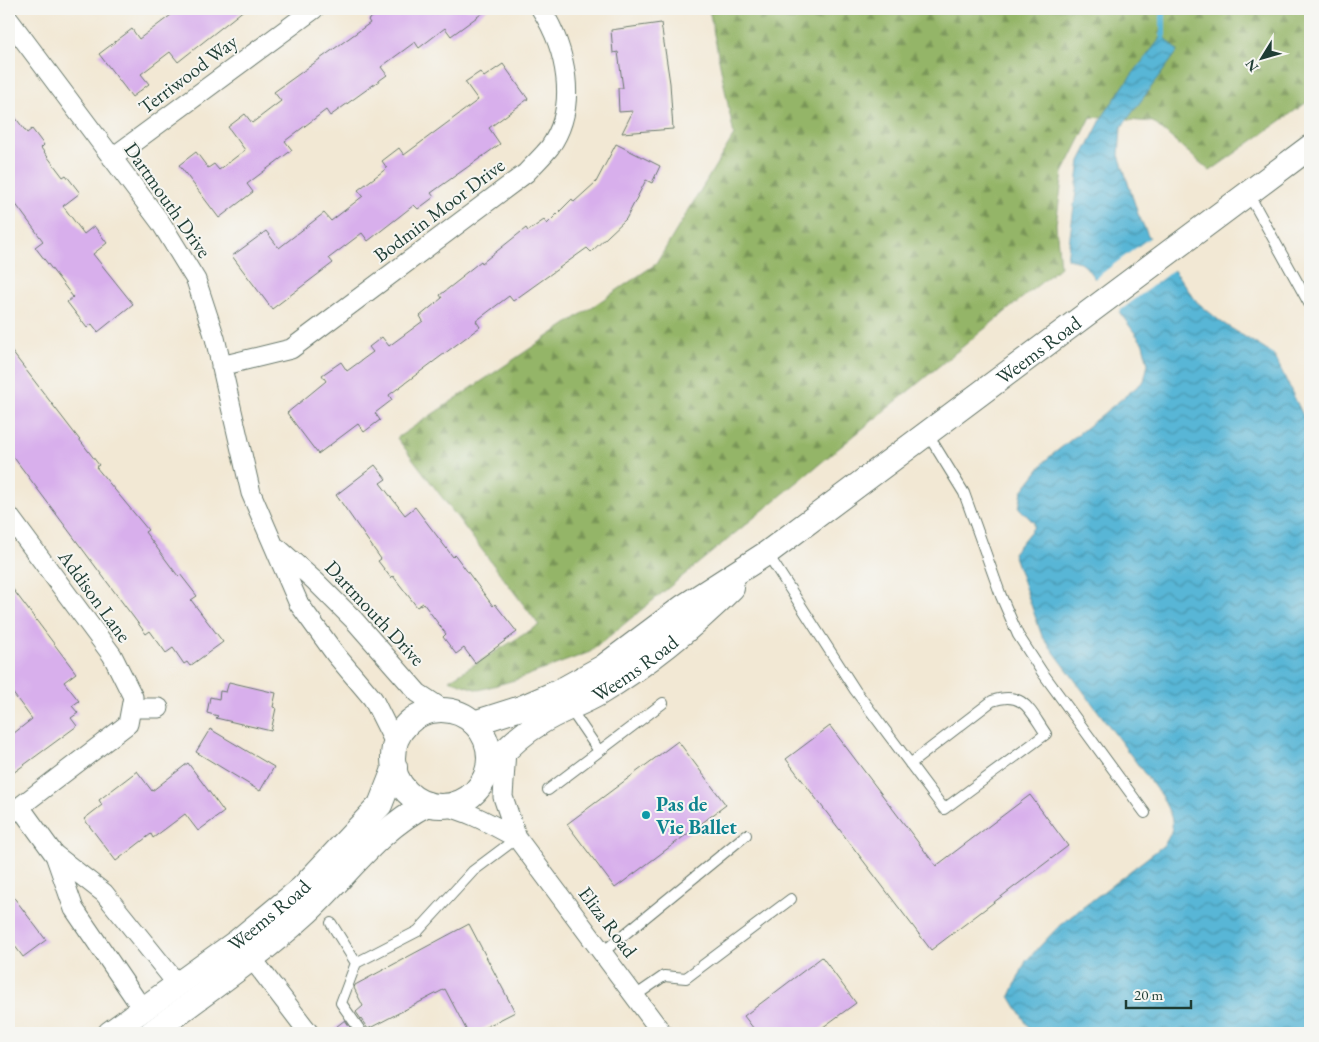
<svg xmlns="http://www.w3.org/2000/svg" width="1319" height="1042" viewBox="0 0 1319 1042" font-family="'EB Garamond',serif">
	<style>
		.forest { fill: url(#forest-firs); stroke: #5a794e }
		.water { fill: url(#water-waves); stroke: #3c7a85 }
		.pier { fill: #f2e8d4 }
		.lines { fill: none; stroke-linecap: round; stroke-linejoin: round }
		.stream { stroke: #58b6d6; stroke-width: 6 }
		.building { fill: #d8afec }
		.service-casing { stroke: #69796c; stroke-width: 12 }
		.minor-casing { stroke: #69796c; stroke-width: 21 }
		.tertiary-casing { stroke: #69796c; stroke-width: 26 }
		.service { stroke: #fff; stroke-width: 10 }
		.minor { stroke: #fff; stroke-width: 19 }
		.tertiary { stroke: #fff; stroke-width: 24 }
		.culture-dot { fill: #0f9aa8; stroke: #f6f6f2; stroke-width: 2 }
		.labels { text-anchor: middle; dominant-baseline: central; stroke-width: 4; stroke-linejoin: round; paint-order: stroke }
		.street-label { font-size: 20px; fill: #1f3d34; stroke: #f6f6f2 }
		.culture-label { font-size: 20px; font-weight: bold; fill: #0d838f; stroke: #f6f6f2; text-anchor: start }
	</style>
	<defs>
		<pattern id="forest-firs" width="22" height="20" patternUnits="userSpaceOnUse" patternTransform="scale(1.25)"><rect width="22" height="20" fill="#94b568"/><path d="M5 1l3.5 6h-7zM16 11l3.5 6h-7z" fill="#789456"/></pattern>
		<pattern id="water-waves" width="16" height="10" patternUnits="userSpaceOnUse" patternTransform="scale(1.25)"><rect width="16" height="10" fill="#58b6d6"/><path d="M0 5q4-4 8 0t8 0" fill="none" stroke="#4895ae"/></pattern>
	</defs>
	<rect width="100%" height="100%" fill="#f6f6f2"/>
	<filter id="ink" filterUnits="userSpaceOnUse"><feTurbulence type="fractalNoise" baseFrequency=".02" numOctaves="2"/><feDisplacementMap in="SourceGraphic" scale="10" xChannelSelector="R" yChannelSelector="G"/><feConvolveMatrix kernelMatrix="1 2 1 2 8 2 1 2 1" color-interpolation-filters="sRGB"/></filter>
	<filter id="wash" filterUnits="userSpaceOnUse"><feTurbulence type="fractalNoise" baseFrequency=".0096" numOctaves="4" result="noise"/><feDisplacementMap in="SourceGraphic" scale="20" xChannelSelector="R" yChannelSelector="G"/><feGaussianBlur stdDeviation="1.12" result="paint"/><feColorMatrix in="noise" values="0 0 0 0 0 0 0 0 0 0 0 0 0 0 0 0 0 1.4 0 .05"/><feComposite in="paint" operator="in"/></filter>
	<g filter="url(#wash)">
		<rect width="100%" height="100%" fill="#f2e8d4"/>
		<path class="forest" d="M709 9H1310V100L1210 171 1153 122 1091 117 1063 173 1056 224 1060 267 590 652 518 679 479 690 449 680 539 625 397 438 656 264 734 135Z"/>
		<path class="water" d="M1163 35 1178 51 1121 128 1119 155 1138 214 1148 235 1197 302 1221 322 1274 355 1310 430V1033H1032L1010 996 1026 961 1060 925 1164 845C1178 824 1172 818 1162 797L1042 636 1013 553 1034 527V523L1019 508 1022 491 1047 459 1144 381 1148 364 1143 344 1086 267 1080 262 1067 259 1080 161 1103 116 1127 81Z"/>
		<path class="pier" d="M1152 236 1176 268 1117 313 1093 280Z"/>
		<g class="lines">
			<path class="stream" d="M1163 35V9"/>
		</g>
		<g id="blocks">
			<path class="building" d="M179 9H245L178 62 170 52 141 74 149 84 132 97 99 54 132 29 139 39Z
				M384 9H488L451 36 445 28 419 48 415 42 381 67 387 75 330 116 326 110 285 141 292 150 247 184 253 192 219 218 179 165 196 152 208 168 214 164 219 170 245 150 228 127 245 114 252 123 281 101 274 92 370 23 368 20Z
				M661 23 670 83 673 129 622 133 633 111 619 112 618 88H623L618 52 613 53 611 30Z
				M503 64 528 99 489 128 500 144 431 193 434 197 418 209 414 205 368 241 362 233 329 258 333 263 272 309 232 256 266 231 279 248 324 213 331 221 363 196 358 190 387 168 382 161 399 148 404 155 478 100 465 82 480 72 484 77Z
				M9 109 27 133 32 129 44 145 41 148 63 177 66 175 80 193 63 206 84 234 94 226 107 243 93 254 133 304 98 332 92 324 87 328 67 302 73 297 35 247 43 241 9 195Z
				M616 144 660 166 652 183 646 180 626 219 591 252 587 248 513 301 509 296 476 321 480 327 389 395 392 400 375 413 380 420 364 432 358 424 318 454 287 413 326 381 322 375 341 362 347 371 373 352 369 347 382 337 389 346 423 321 420 316 442 298 440 295 463 277 462 276 481 261 482 263 526 228 528 231 544 220 547 224 572 199 574 202 596 182Z
				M9 348 99 465 96 467 148 530 145 532 178 576 180 574 197 596 191 600 223 642 190 666 187 662 184 664 173 648 166 653 150 631 146 634 9 451Z
				M375 465 386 479 380 483 405 515 415 507 453 557 455 555 493 606 495 604 517 632 475 663 464 648 456 654 443 637 446 634 423 603 417 607 393 576 391 578 378 561 381 559 369 542 336 495Z
				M9 584 76 673 64 682 79 701 72 706 78 713 71 718 77 726 9 776V737L32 719 9 688Z
				M229 682 276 693 273 707 276 708 271 731 216 718 218 716 207 713 210 697 219 699 220 691 226 692Z
				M830 726 936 866 1030 795 1068 846 931 950 786 759Z
				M210 729 274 767 260 791 196 752Z
				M678 741 726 805 615 888 567 824Z
				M188 763 224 812 198 831 185 814 153 838 151 834 116 861 84 819 102 805 99 800 137 771 152 791Z
				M9 891 46 940 23 957 9 938Z
				M469 924 515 1012 474 1033H468L445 989 368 1029 356 1012 363 1006 354 988 355 985Z
				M822 957 856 1003 815 1033H757L744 1016Z
				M345 1020 354 1033H328Z"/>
		</g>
	</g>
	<g filter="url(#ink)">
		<use href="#blocks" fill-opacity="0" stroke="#69796c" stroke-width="1"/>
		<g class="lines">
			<defs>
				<path id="service" d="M1248 193 1310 305
					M927 433 964 493 1001 596 1018 635 1042 672 1145 813
					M767 553 855 690 944 809 1046 734C1030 711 1024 690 992 701L910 764
					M569 707 599 751
					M548 790 663 703
					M331 923 356 963
					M603 952 746 835
					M635 996 664 976 686 978 791 899
					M362 1033 341 1003 356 963 418 931 473 871 517 838"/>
				<path id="minor" d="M9 20 161 223 196 280 215 338 251 493 299 604 336 655 373 699 395 743
					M112 158 314 9
					M221 366 291 349 526 173C534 164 543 156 550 147 579 106 566 48 541 9
					M9 516 112 655 133 697 128 724 9 815
					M279 549 315 581 354 620 418 693 444 710
					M131 708H159
					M506 750 503 797 517 838 662 1033
					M444 806C471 812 492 825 517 838
					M20 807 54 854 104 893 178 985
					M55 855 74 909 143 1010
					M244 948 309 1033"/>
				<g id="tertiary">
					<circle cx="441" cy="758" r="48"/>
					<path id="s1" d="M474 723 521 708 558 692 603 667 683 607 767 553 1310 147"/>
					<path id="s2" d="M489 768C503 752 521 734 540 723 558 711 579 705 598 694 647 664 692 628 732 588"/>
					<path id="s3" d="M110 1033 238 941 302 888 380 805 395 767"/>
					<path d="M151 1033C202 995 257 958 304 915 345 878 377 829 427 804"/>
				</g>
			</defs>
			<use href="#service" class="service-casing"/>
			<use href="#minor" class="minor-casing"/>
			<use href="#tertiary" class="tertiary-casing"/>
			<use href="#service" class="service"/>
			<use href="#minor" class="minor"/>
			<use href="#tertiary" class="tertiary"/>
		</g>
	</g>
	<circle class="culture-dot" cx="646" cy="815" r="5"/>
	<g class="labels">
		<g class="street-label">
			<text transform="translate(188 74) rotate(-37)">Terriwood Way</text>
			<text transform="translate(168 200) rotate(55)">Dartmouth Drive</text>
			<text transform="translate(439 210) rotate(-37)">Bodmin Moor Drive</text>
			<text stroke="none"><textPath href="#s1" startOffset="680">Weems Road</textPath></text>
			<text transform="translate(95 596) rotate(54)">Addison Lane</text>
			<text transform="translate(375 613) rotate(47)">Dartmouth Drive</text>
			<text stroke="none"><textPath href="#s2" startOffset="178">Weems Road</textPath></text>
			<text stroke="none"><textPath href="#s3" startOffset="198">Weems Road</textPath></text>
			<text transform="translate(608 922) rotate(53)">Eliza Road</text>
		</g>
		<g class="culture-label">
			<text x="656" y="804">Pas de<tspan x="656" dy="23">Vie Ballet</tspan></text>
		</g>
	</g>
	<rect width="1319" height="1042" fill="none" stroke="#f6f6f2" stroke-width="30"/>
	<g transform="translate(1262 58) rotate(233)" stroke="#f6f6f2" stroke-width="4" paint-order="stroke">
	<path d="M0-4L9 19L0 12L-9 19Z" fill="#1f3d34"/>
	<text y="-8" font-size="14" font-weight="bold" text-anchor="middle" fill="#1f3d34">N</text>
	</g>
	<path d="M1126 1000v8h65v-8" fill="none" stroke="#1f3d34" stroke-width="2.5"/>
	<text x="1134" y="1000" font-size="15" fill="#1f3d34" stroke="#f6f6f2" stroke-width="4" paint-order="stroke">20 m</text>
</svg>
